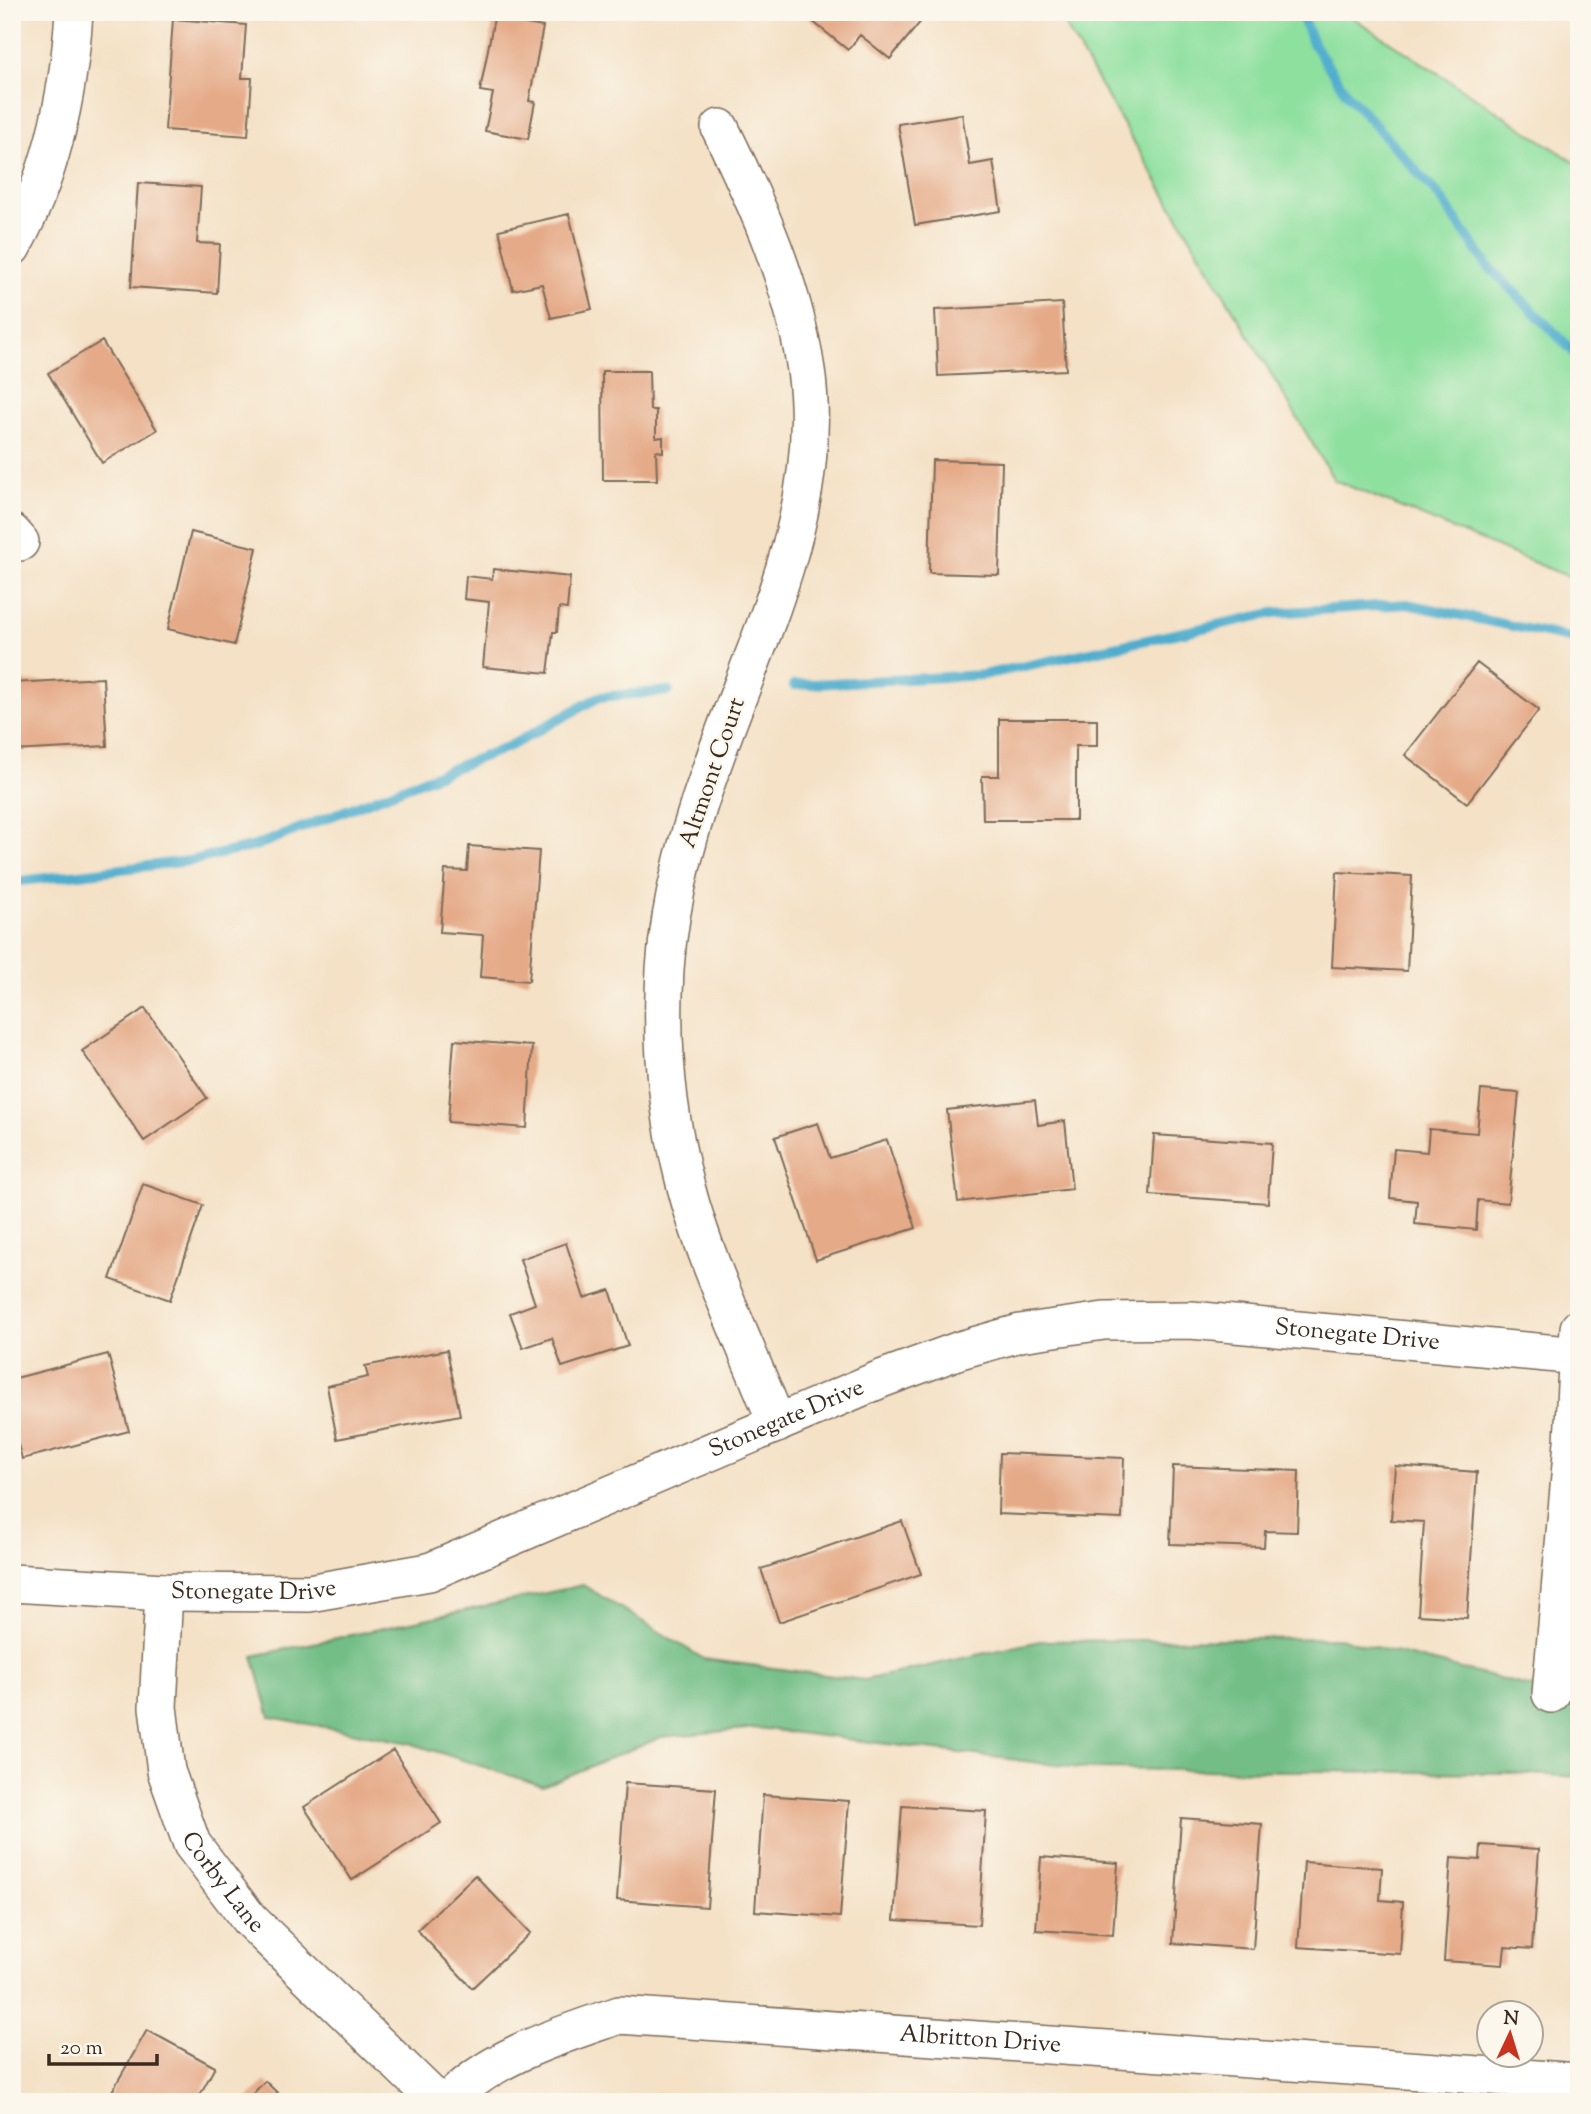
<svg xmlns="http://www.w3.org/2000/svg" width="1591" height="2114" viewBox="0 0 1591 2114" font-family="'Sorts Mill Goudy',serif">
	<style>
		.green { fill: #8ee09f; stroke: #64855e; stroke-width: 2 }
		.forest { fill: #72be86; stroke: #567452; stroke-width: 2 }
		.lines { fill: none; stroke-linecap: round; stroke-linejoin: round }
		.stream { stroke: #4fadcd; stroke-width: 10 }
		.building { fill: #e5aa88 }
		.street-casing { stroke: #7c6a59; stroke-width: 40 }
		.street { stroke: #fff; stroke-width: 37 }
		.labels { text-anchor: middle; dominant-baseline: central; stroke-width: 5; stroke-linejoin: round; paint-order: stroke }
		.street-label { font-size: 24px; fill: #3b2a1e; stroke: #fbf7ec }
	</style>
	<rect width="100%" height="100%" fill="#fbf7ec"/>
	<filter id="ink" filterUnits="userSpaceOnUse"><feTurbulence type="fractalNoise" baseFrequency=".0143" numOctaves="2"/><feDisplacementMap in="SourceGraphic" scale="14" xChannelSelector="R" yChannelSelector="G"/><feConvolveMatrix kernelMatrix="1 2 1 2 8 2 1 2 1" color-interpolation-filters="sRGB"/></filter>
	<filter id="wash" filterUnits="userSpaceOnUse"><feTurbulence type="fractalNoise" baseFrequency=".00686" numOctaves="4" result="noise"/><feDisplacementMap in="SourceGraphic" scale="28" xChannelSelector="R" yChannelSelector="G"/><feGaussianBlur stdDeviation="1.57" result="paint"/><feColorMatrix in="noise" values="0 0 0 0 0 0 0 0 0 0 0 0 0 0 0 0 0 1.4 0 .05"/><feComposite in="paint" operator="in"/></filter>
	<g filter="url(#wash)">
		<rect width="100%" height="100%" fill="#f4e1c6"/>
		<path class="green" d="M1057 12H1344L1579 165V581L1334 480Z"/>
		<path class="forest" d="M583 1585 704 1659 864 1680 1040 1641 1339 1638 1568 1696 1579 1694V1777L1513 1773 1089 1769 757 1728 661 1737 543 1786 410 1743 270 1717 253 1656Z"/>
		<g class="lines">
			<path class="stream" d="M1300 12 1314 45 1347 94 1439 196 1487 265 1579 357
				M794 685 983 675 1273 613 1407 604 1579 640
				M12 882 189 861 255 846 510 746 599 697 669 691"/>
		</g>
		<g id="blocks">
			<path class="building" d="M801 12H912L922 20 890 59 860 35 848 50Z
				M494 18 543 27 529 101 535 102 528 139 485 131 493 93 480 91Z
				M173 19 246 25 242 78H252L248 136 165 130Z
				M962 114 970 165 993 161 1001 211 915 225 898 124Z
				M138 183 201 187 197 243 220 244 217 293 131 287Z
				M569 214 592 309 551 318 542 284 513 290 499 230Z
				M1062 303 1066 370 938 376 935 310Z
				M102 341 157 430 102 463 48 373Z
				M602 371H649L650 410H656V438L663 437V452L656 451 657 480H603Z
				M932 460 1002 462 999 575 929 573Z
				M191 532 257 548 234 645 168 629Z
				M493 569 570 577 567 609 559 608 557 632H553L548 673 483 667 489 602 464 599 466 576 492 579Z
				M1477 663 1539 710 1467 803 1405 755Z
				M103 678 107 746 12 751V683Z
				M999 719H1097V746H1076V820H983L982 776H999Z
				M469 846 539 851 529 981 480 977 483 935 440 932 445 870 467 871Z
				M1337 872 1412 876 1407 971 1332 967Z
				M145 1008 207 1098 144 1141 82 1051Z
				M454 1040 532 1046 527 1128 448 1122Z
				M1481 1090 1519 1093 1508 1203 1478 1200 1476 1230 1415 1224 1417 1201 1390 1198 1394 1149 1427 1152 1429 1129 1477 1133Z
				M1035 1100 1038 1125 1065 1121 1072 1189 958 1202 947 1110Z
				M818 1123 830 1158 887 1140 916 1228 816 1260 775 1137Z
				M1154 1135 1272 1143 1268 1203 1150 1195Z
				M143 1184 203 1205 170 1300 110 1279Z
				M566 1243 584 1298 610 1290 628 1346 562 1367 552 1338 523 1348 510 1313 535 1304 520 1259Z
				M447 1350 460 1415 337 1439 327 1386 368 1377 365 1366Z
				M108 1354 129 1431 22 1459 12 1422V1379Z
				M1000 1453 1124 1458 1122 1519 998 1514Z
				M1173 1466 1299 1471 1297 1532 1265 1531 1264 1547 1170 1544Z
				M1395 1466 1477 1472 1467 1618 1418 1615 1424 1522 1391 1520Z
				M902 1521 921 1574 779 1622 761 1569Z
				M393 1750 441 1823 352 1880 304 1807Z
				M625 1783 716 1789 707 1907 617 1900Z
				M763 1795 849 1801 840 1917 755 1911Z
				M902 1806 986 1811 979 1925 894 1920Z
				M1181 1818 1262 1824 1253 1949 1173 1943Z
				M1481 1845 1539 1849 1532 1949 1505 1947 1503 1965 1444 1961 1451 1858 1480 1860Z
				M1041 1857 1118 1863 1113 1935 1036 1930Z
				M1304 1862 1382 1868 1380 1900 1403 1902 1400 1954 1298 1947Z
				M475 1875 530 1933 472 1988 417 1930Z
				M1577 1908H1579V1982L1572 1981Z
				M147 2030 215 2067 196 2102 107 2100Z
				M265 2081 287 2102H245Z
				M651 2094 729 2100V2102H651Z"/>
		</g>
	</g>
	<g filter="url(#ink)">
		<use href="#blocks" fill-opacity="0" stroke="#7c6a59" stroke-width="2"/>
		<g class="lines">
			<defs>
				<g id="street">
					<path d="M720 128C758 206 793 283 806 370 826 512 756 639 711 769 685 841 665 917 664 994 662 1057 669 1121 685 1183 706 1265 746 1345 777 1424"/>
					<path d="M12 247C52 175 69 93 74 12"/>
					<path d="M12 533 20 542"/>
					<path id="s1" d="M12 1583 164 1592 309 1593 429 1572 881 1379 960 1350 1020 1333 1104 1321 1191 1320 1579 1356"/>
					<path id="s2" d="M164 1592 158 1707 166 1771 192 1844 249 1919 438 2102"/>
					<path d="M1551 1694 1573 1442 1579 1328"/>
					<path id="s3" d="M448 2102C490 2056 562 2035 619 2015L1579 2082"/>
				</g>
			</defs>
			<use href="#street" class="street-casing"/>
			<use href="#street" class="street"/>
		</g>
	</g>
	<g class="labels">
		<g class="street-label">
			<text transform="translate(713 773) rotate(-71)">Altmont Court</text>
			<text stroke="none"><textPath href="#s1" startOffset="1396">Stonegate Drive</textPath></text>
			<text stroke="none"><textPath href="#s1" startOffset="808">Stonegate Drive</textPath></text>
			<text stroke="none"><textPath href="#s1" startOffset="242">Stonegate Drive</textPath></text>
			<text stroke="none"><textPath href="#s2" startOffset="306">Corby Lane</textPath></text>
			<text stroke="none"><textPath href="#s3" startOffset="556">Albritton Drive</textPath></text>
		</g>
	</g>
	<rect width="1591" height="2114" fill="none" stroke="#fbf7ec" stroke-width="42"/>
	<g transform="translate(1510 2034) rotate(4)"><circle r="33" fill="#fbf7ec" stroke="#aea59a" stroke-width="2"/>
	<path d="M0-5L12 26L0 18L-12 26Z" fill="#c8321e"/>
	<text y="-10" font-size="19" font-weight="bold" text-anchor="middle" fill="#3b2a1e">N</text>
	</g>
	<path d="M49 2054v10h108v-10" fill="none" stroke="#3b2a1e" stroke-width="3.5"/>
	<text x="60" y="2054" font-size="21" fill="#3b2a1e" stroke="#fbf7ec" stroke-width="5" paint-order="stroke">20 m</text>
</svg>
